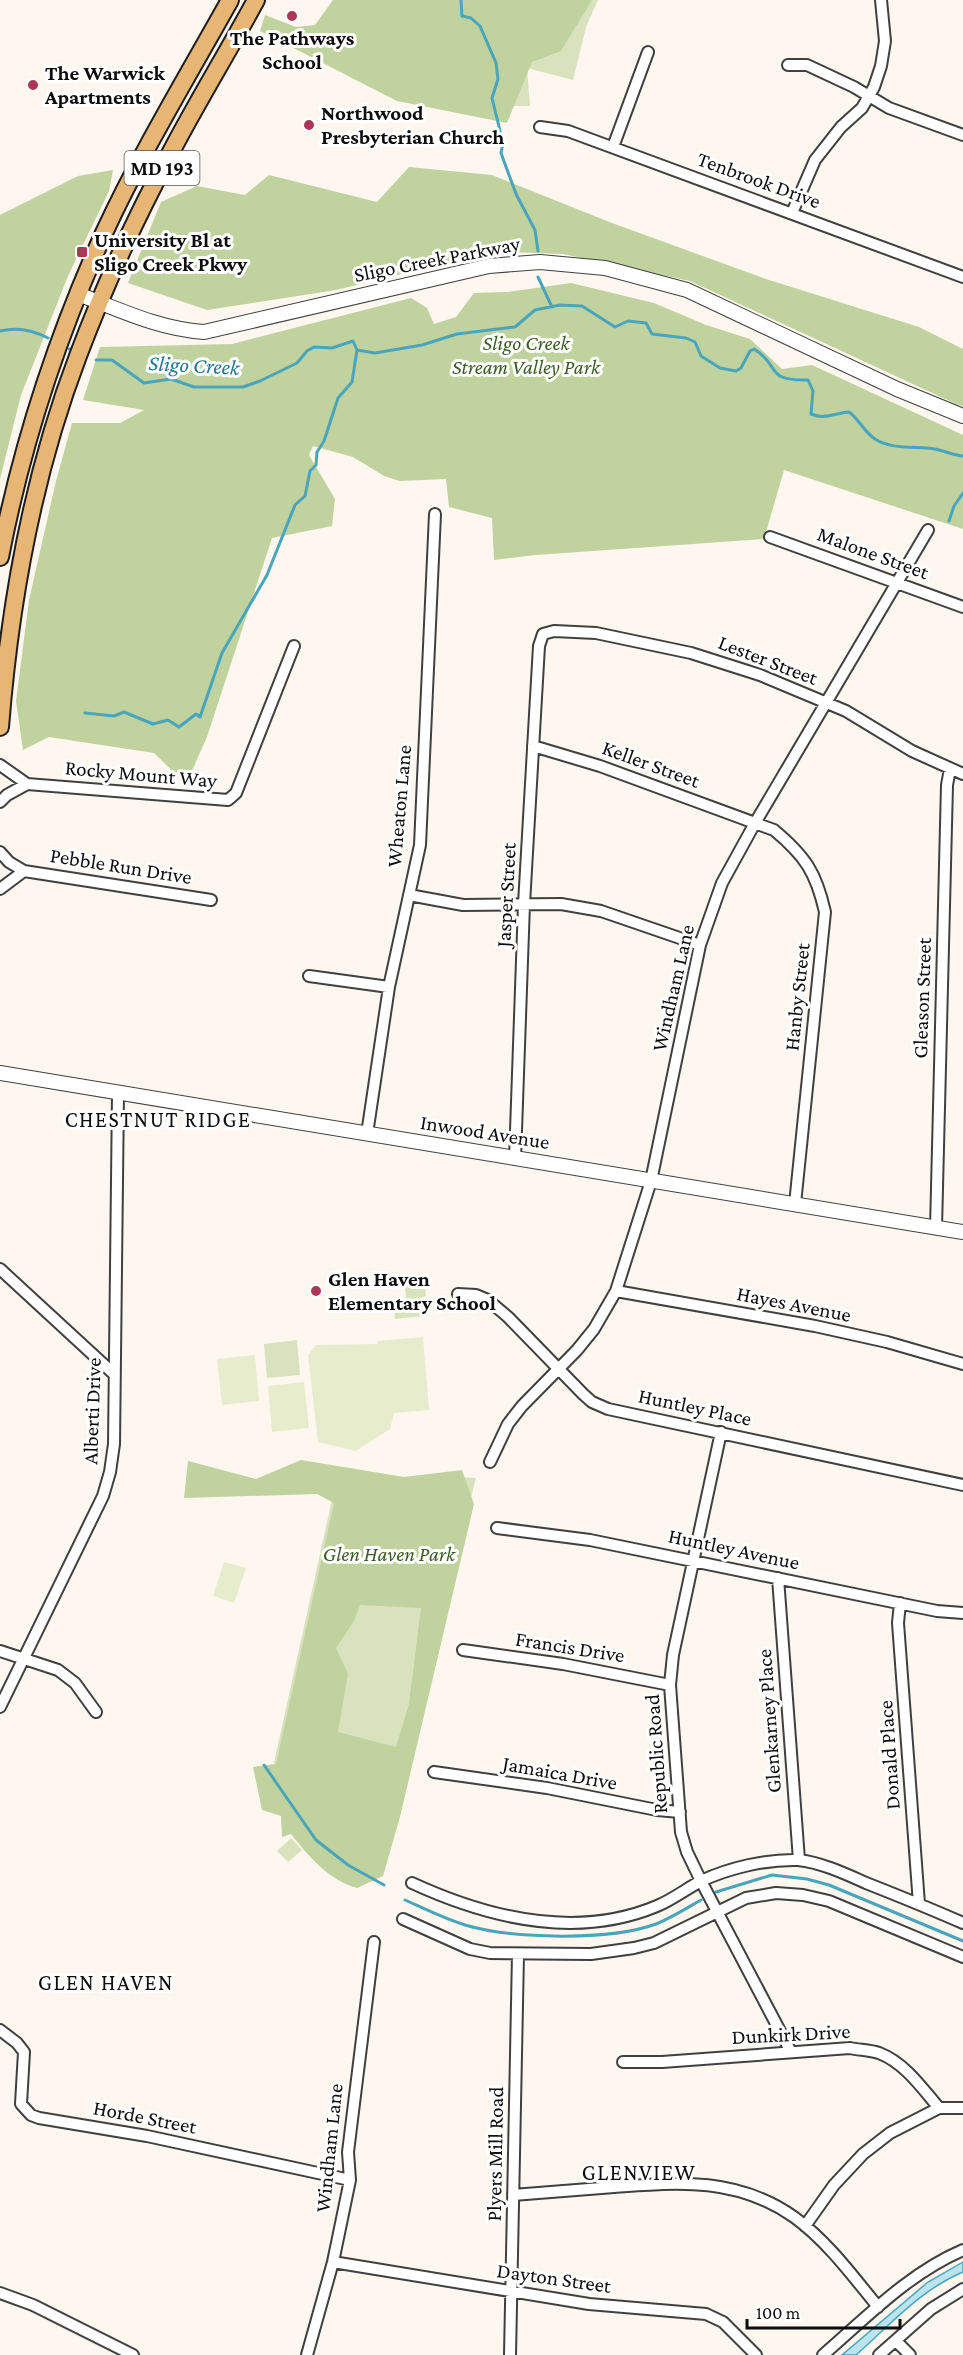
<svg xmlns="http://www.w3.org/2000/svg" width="963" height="2355" viewBox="0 0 963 2355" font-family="'Crimson Pro',serif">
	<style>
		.green { fill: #d8e3bd }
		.forest { fill: #c0d29e; fill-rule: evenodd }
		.pitch { fill: #e7eccd }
		.water { fill: #bae5ee; stroke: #4aa5bc; stroke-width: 1.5 }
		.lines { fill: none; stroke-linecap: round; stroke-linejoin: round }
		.stream { stroke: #4aa5bc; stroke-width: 3 }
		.minor-casing { stroke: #404040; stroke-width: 14 }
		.tertiary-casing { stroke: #404040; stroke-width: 16 }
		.primary-casing { stroke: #1e1e1e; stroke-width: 20 }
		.minor { stroke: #fff; stroke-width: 10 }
		.tertiary { stroke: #fff; stroke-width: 14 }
		.primary { stroke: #e7b574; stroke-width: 16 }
		.poi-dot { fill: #ac3653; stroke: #fff; stroke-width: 2 }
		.labels { text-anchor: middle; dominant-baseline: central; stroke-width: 6; stroke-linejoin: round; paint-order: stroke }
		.shield { fill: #fff; stroke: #565656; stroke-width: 1.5 }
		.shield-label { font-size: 20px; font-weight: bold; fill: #0d0d0d }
		.poi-label { font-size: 21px; font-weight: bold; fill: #0d0d0d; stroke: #fff; text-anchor: start }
		.street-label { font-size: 21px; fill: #0d0d0d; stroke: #fff }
		.park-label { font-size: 21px; font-style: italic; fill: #3c5c25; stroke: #fff }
		.water-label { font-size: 22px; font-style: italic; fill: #26768f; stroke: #fff }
		.neighbourhood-label { font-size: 22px; letter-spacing: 1.5px; fill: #0d0d0d; stroke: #fff }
	</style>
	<rect width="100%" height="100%" fill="#fdf7ef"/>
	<path class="green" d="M533 0H598L586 27 573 80 527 68 530 106H507Z
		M424 1277 426 1296 422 1297 424 1316 395 1319 393 1300 406 1298 404 1279Z
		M297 1340 300 1375 267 1378 264 1344Z
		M453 1477 476 1478 376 1878 273 1767 335 1486Z
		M291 1838 302 1850 288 1862 277 1851Z"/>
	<path class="forest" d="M333 0H592L561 51 532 62 507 123 397 101 260 31 265 15 296 27 315 25Z
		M409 167 492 175 612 223 766 279 919 327 963 349V406L956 404 690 281 563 254 506 252 435 266 336 290 207 310 128 283 161 202 197 186 245 195 269 175 377 202Z
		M113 170 109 191 68 276 21 395 0 479V215L78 176Z
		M571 283 654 303 706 325 750 339 782 369 812 365 963 435V529L784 470 764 539 536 555 494 560 492 518 449 507 446 479 400 481 384 476 353 457 313 446 309 455 335 499 332 526 272 538 207 737 186 784 154 753 49 737 23 750 16 701 29 600 56 481 72 423H120L144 410 83 400 100 347 232 344 411 298 427 308 434 324 456 317 474 293 508 292Z
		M301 1460 404 1477 462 1470 474 1504 400 1817 383 1876 357 1888C330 1881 308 1856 291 1834L282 1837 281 1816 262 1810 253 1767 276 1764 334 1503 317 1494 184 1498 188 1461 256 1479ZM360 1605 421 1608 409 1704 396 1747 338 1732 348 1674 336 1648 354 1621Z"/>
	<path class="pitch" d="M423 1337 429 1410 394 1413 390 1429 356 1451 318 1442 308 1355 316 1345 377 1344 378 1341Z
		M255 1355 259 1401 222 1405 217 1359Z
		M304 1382 309 1428 272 1432 268 1386Z
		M224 1562 246 1568 234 1603 213 1596Z"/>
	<path class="water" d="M963 2262V2272C920 2290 890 2325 856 2355H842L928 2282Z"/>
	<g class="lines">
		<path class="stream" d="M461 0 462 16 471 18 480 26 496 63 498 79 492 98 503 143 501 153 516 194 535 230 538 251
			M538 277 552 307
			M0 331C16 327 33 330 48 338
			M69 349H70
			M96 360H112L144 383 171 379 194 387H243L260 381 297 363 307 351 314 347 332 348 353 341 357 350 375 353 422 345 457 334 515 327 535 310 560 305 582 306 615 327 628 321 646 323 652 334 686 338 695 342 701 356 720 368 736 371 741 368 750 351 754 349C782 366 763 381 808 380L813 391 811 414C825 420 835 413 849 412 859 419 864 432 875 439 892 450 916 446 935 449 945 451 953 455 963 456
			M949 521 954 506 963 493
			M85 713 114 716 124 712 153 724 168 720 179 727 196 714 200 717 222 653 267 575 295 505 305 496 310 471 316 465 317 452 324 441 338 398 352 382 357 350
			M264 1765 316 1840 348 1865 384 1885
			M716 1892 772 1875 807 1879 829 1885 963 1941
			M405 1900C425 1909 445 1919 465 1925 512 1939 610 1941 656 1924 671 1918 687 1908 701 1900"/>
		<defs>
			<path id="minor" d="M788 65H807L854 87 889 108 963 135
				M540 127 568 131 963 277
				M613 147 648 52
				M792 213 815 160 841 127 862 108 874 87 881 66 885 41 881 0
				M770 537 963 607
				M533 746 600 766 774 830C805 856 816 872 825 912L795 1204
				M0 765 27 784 228 800 236 793 294 646
				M0 802 7 795 27 784
				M0 852 9 862 24 871 211 900
				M0 889 24 871
				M409 895 463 905 561 904 601 911 700 945
				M309 976 389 987
				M367 1134 389 987 420 845 435 514
				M515 1159 524 904 539 646 543 634 554 631 596 633 691 653 760 675 846 711 912 751 963 774
				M936 1228 947 785 950 769
				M0 1269 114 1374
				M616 1291 815 1326 887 1342 963 1364
				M458 1294 476 1295 488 1300 508 1317 583 1394 592 1402 608 1409 963 1485
				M721 1432 673 1655 670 1685 681 1832 687 1852 701 1881 791 2052
				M490 1462 508 1424 522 1406 577 1350 594 1329 616 1291 651 1181 700 945 722 883 755 823 928 530
				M497 1528 590 1540 937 1611 963 1613
				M778 1578 799 1860
				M900 1603 898 1623 919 1904
				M463 1650 563 1664 670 1685
				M0 1651 58 1670 75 1683 96 1712
				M0 1707 103 1496 110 1472 114 1444 118 1093
				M434 1772 547 1788 657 1810 680 1812
				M412 1883C488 1918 576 1940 657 1906 672 1900 686 1889 701 1881 729 1868 766 1859 798 1860 820 1862 846 1874 866 1883 899 1896 931 1909 963 1923
				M403 1919 470 1949 490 1953 591 1954 634 1948 654 1943 746 1898 776 1893 803 1895 829 1901 963 1957
				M0 2030 17 2043 24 2052 21 2104 31 2115 39 2118 147 2136 350 2180
				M623 2062H662L850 2048C859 2050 870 2050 879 2053 905 2063 922 2088 939 2108
				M513 2195C547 2192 580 2190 614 2187 679 2182 737 2177 794 2217 827 2241 852 2275 878 2307
				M805 2226 834 2185 863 2154 890 2133 939 2108H963
				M333 2262 589 2304 706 2314 723 2322 756 2355
				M0 2293 33 2305 133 2355
				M896 2341 910 2355
				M307 2355 333 2262 350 2180 348 2152 374 1942
				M510 2355 518 1954
				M823 2355C867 2317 909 2273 963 2250
				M879 2355 931 2309 963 2289"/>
			<path id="tertiary" d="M78 294C120 310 159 329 204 332L489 266 540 262 605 268 687 290 897 389 963 416
				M0 1073 963 1232"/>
			<path id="primary" d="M0 557C22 443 56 339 104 233 141 153 187 77 230 0
				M0 727C10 601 33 474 78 356 104 287 135 219 170 154 197 102 228 52 256 0"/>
		</defs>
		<use href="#minor" class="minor-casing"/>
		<use href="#tertiary" class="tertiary-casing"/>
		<use href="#primary" class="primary-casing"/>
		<use href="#minor" class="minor"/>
		<use href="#tertiary" class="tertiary"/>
		<use href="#primary" class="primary"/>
	</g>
	<g class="poi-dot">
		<circle cx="292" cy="16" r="6"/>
		<circle cx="33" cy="85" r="6"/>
		<circle cx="309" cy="125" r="6"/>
		<rect x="76" y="246" width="12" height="12" rx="3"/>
		<circle cx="316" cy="1291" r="6"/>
	</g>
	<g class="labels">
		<rect class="shield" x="124.5" y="151" width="75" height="34" rx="4.5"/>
		<g class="shield-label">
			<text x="162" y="168">MD 193</text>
		</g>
		<g class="poi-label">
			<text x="292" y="38" text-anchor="middle">The Pathways<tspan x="292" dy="24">School</tspan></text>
			<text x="45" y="73">The Warwick<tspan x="45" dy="24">Apartments</tspan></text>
			<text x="321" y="113">Northwood<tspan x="321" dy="24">Presbyterian Church</tspan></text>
			<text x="94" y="240">University Bl at<tspan x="94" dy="24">Sligo Creek Pkwy</tspan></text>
			<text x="328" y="1279">Glen Haven<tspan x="328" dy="24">Elementary School</tspan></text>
		</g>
		<g class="street-label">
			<text transform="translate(759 180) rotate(20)">Tenbrook Drive</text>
			<text transform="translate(437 259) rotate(-11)">Sligo Creek Parkway</text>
			<text transform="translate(873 553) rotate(20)">Malone Street</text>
			<text transform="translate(768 660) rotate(21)">Lester Street</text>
			<text transform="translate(651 764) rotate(20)">Keller Street</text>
			<text transform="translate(141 774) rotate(5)">Rocky Mount Way</text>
			<text transform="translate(399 806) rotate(-85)">Wheaton Lane</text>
			<text transform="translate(121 866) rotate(9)">Pebble Run Drive</text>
			<text transform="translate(506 895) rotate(-87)">Jasper Street</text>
			<text transform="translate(673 988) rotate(-77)">Windham Lane</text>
			<text transform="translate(797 997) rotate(-84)">Hanby Street</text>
			<text transform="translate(922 998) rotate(-88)">Gleason Street</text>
			<text transform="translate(485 1132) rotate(9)">Inwood Avenue</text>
			<text transform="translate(794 1304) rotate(11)">Hayes Avenue</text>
			<text transform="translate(695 1407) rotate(12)">Huntley Place</text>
			<text transform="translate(92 1411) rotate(-88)">Alberti Drive</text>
			<text transform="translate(734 1549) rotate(12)">Huntley Avenue</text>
			<text transform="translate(570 1647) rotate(9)">Francis Drive</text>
			<text transform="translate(769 1721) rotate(-94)">Glenkarney Place</text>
			<text transform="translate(656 1754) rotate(-94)">Republic Road</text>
			<text transform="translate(889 1755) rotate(-94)">Donald Place</text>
			<text transform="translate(560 1773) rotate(10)">Jamaica Drive</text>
			<text transform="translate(791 2034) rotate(-3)">Dunkirk Drive</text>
			<text transform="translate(145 2117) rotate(11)">Horde Street</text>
			<text transform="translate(329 2148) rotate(-84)">Windham Lane</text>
			<text transform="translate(495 2154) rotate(-89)">Plyers Mill Road</text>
			<text transform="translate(554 2278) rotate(8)">Dayton Street</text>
		</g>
		<g class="park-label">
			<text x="526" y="343">Sligo Creek<tspan x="526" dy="24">Stream Valley Park</tspan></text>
			<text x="389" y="1554">Glen Haven Park</text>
		</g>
		<g class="water-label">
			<text transform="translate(194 365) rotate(3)">Sligo Creek</text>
		</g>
		<g class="neighbourhood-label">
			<text x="158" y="1119">CHESTNUT RIDGE</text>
			<text x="106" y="1982">GLEN HAVEN</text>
			<text x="639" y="2172">GLENVIEW</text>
		</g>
	</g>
	<path d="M747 2319v9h153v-9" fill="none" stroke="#0d0d0d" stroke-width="3"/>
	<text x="756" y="2319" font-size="18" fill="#0d0d0d" stroke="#ffffff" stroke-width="4.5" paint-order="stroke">100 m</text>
</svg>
